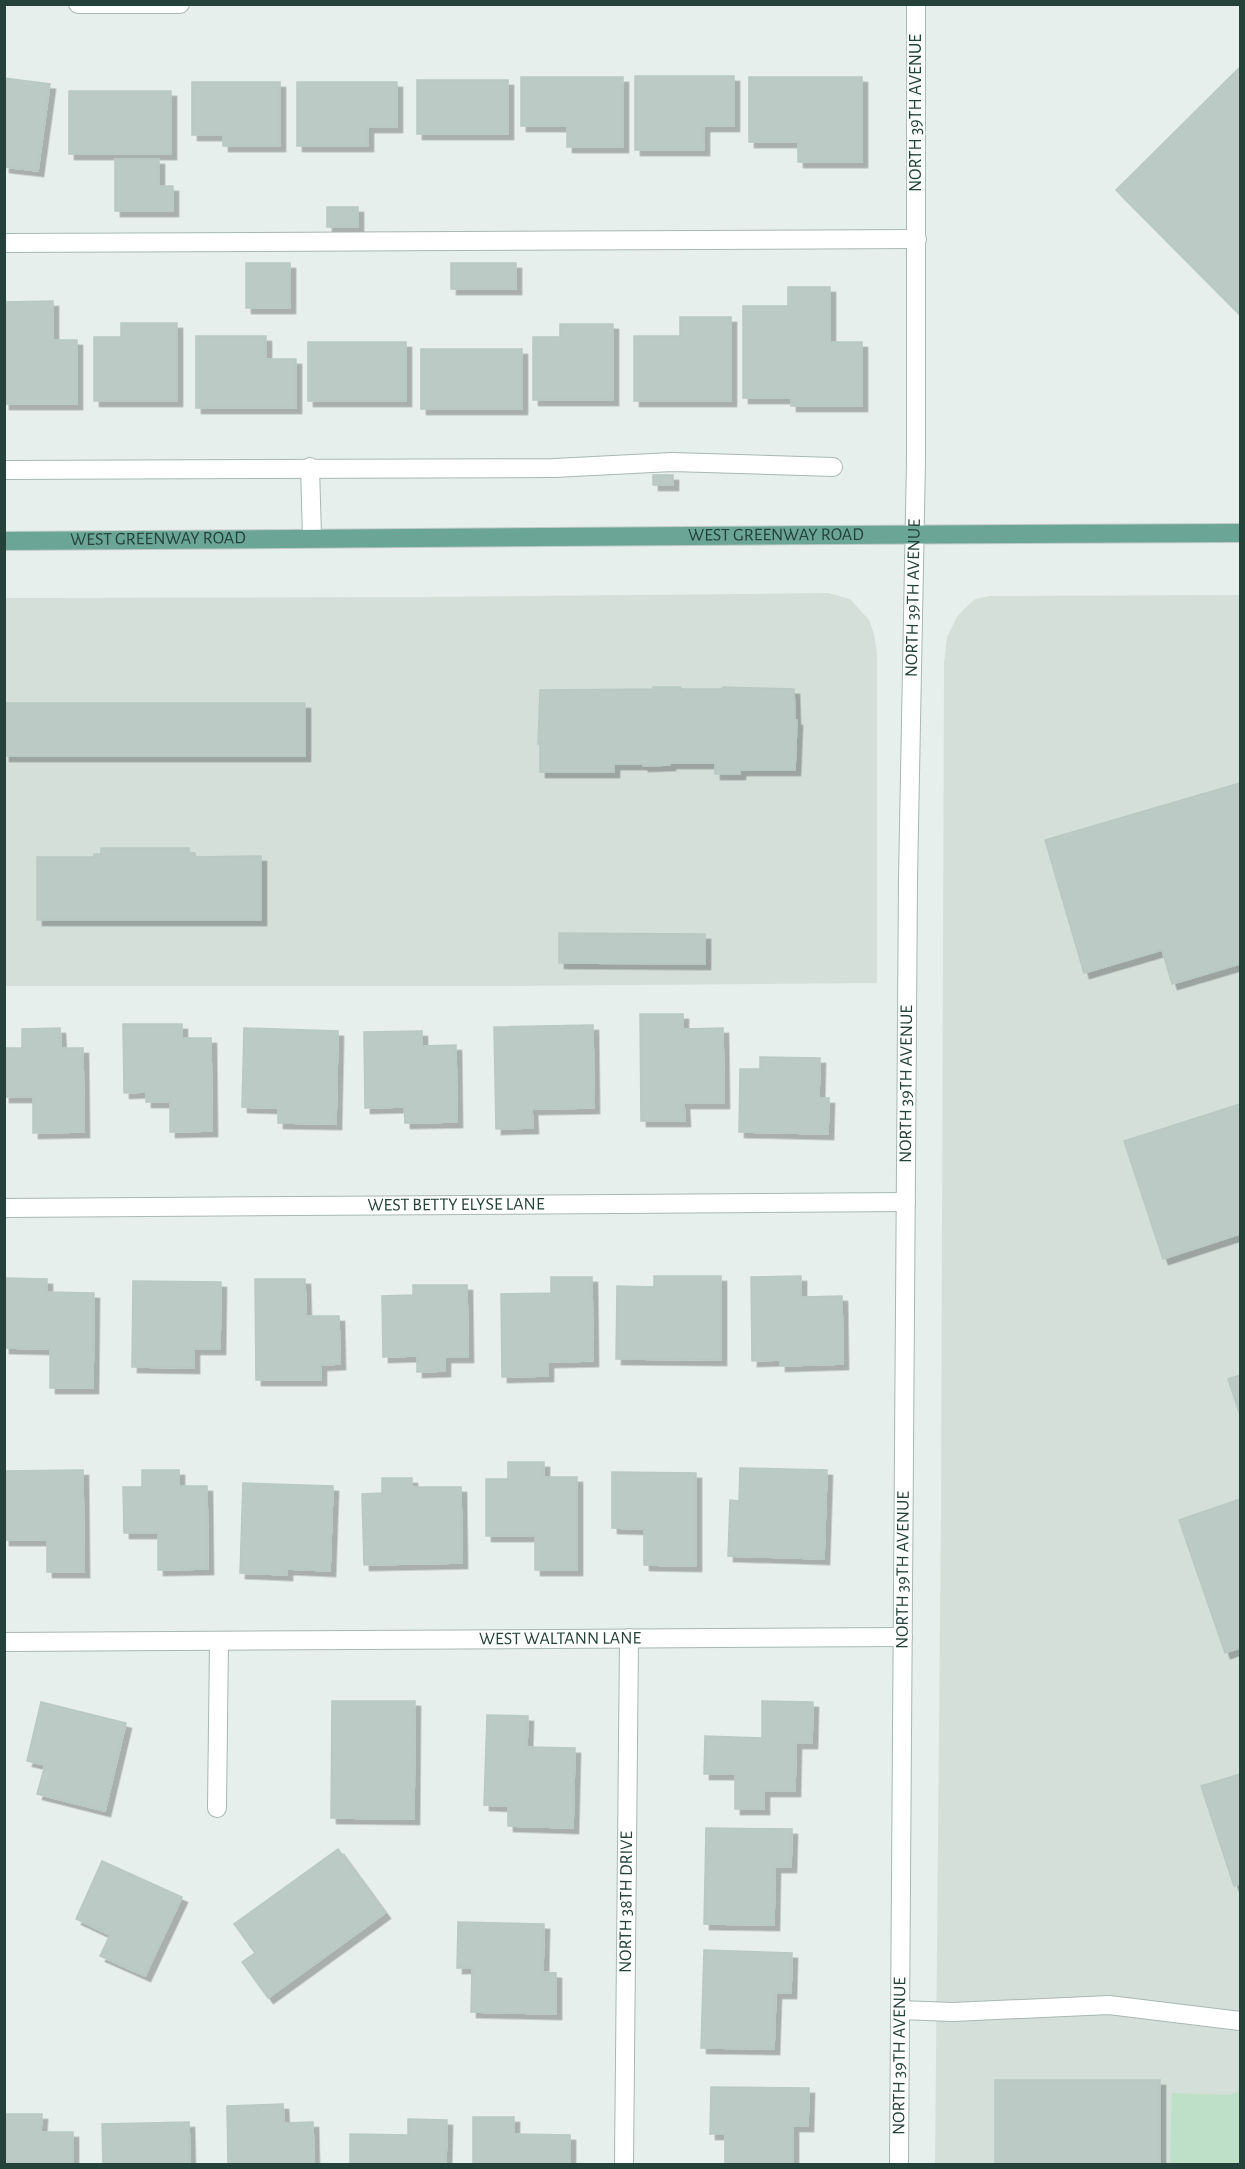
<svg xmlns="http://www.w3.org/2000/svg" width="1245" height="2169" viewBox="0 0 1245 2169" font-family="'Alegreya Sans',sans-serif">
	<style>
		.built { fill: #d4dfda }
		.green { fill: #bfe0c8 }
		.building { fill: #bbcac4; stroke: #b8c9c2; stroke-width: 1.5; filter: url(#shadow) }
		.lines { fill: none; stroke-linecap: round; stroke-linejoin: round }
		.minor-casing { stroke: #a8b8b2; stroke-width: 20 }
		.major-casing { stroke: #c2cac8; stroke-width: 20 }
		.minor { stroke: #fff; stroke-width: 18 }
		.major { stroke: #6aa596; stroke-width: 18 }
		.labels { text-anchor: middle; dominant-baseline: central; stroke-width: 4.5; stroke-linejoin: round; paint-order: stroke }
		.street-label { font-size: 18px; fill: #24423a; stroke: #f7fbf9 }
	</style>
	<defs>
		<filter id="shadow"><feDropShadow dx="5.5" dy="5.5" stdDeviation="0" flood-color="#0004"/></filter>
	</defs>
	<rect width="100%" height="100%" fill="#e6efeb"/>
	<path class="built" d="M828 593 850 599 869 620 874 634 877 654V983L500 986H5L4 598 424 597Z
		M1240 595V2164H935L941 1517 944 663 947 637 958 615 975 599 990 596Z"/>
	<path class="green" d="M1240 2091V2164H1170L1172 2093 1229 2095Z"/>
	<path class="building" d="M1240 67V315L1116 190Z
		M635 76H734V126H704V150H635Z
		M521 77H623V147H567V126H521Z
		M749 77H862V162H798V142H749Z
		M4 78 50 84 38 171 4 167Z
		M417 80H508V134H417Z
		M192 82H280V146H223V135H192Z
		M297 82H397V127H368V146H297Z
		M69 91H171V154H69Z
		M115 159H159V186H173V211H115Z
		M327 207H358V227H327Z
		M246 263H290V308H246Z
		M451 263H516V289H451Z
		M788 287H830V342H862V406H791V398H743V306H788Z
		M53 301V340H77V404H4V302Z
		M680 317H731V401H634V336H680Z
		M121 323H177V401H94V337H121Z
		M560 324H613V400H533V337H560Z
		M196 336H266V359H296V408H196Z
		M308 342H406V401H308Z
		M421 349H522V409H421Z
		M653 475H673V485H653Z
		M653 687H681V689H723V687L794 689 795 720H797L795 770H740V774H715V763H670V765L643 766V764H614V772H540V744H538L540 690 653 689Z
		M4 703H305V756H4Z
		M1240 783V964L1172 984 1162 950 1084 973 1045 840Z
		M101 848H189V854H194V857L261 856V920H37V857H94V854H101Z
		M559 933 705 934V964L559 963Z
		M640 1014H683V1029L723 1028 724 1103H684L685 1121H641Z
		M123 1024H182V1038H211L212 1131 170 1132V1102H146V1092L124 1093Z
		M593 1025 594 1108 532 1109 533 1128 496 1129 494 1027Z
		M60 1028 61 1048H83L84 1132 33 1133V1097H4V1048H22V1029Z
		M244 1028 338 1031 336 1124 278 1123V1108L242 1107Z
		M422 1031V1046L456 1045 457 1122 405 1123 404 1107 365 1108 364 1032Z
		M760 1057 820 1058 819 1098H829L828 1134 739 1132 740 1069H760Z
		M1240 1104V1234L1163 1259 1124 1141Z
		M654 1276H721V1360L616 1359 617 1286 654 1287Z
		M801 1276V1297L842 1296 843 1364 780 1366V1360L752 1361 751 1277Z
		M551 1277H592L593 1361 548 1362V1376L502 1377 501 1294 551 1293Z
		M4 1278 47 1279V1292L94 1293 93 1388H50V1349L4 1348Z
		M255 1279H305L306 1316H339L340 1364 321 1365V1380H256Z
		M133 1281 221 1282 220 1349H194V1368L132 1367Z
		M413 1285H467L468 1357H445V1371L417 1372V1356L383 1357 382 1296 413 1295Z
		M1240 1375V1415L1228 1379Z
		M508 1462H544V1477H577V1570H535V1536H486V1479H508Z
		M740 1468 827 1470 824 1559 728 1556 730 1500 739 1501Z
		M83 1470 84 1572H47V1540H4V1471Z
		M142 1470H179V1486H207L208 1569 158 1570V1533H124L123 1487H142Z
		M612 1472 696 1473V1566L644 1565V1529L612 1528Z
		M382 1478H412V1487H461L462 1563 364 1565 362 1494 382 1493Z
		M243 1483 333 1486 330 1571 287 1569V1575L240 1573Z
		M1240 1499V1648L1225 1653 1179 1520Z
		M332 1701H415L414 1819 331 1818Z
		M762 1701 813 1702 812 1743H796L795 1791H764V1809H735V1774H704L705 1736 762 1738Z
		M41 1702 126 1723 105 1811 37 1794 45 1765 27 1761Z
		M487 1715 528 1716 527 1747 575 1748 573 1828 508 1826V1806L484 1805Z
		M1240 1774V1884L1234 1886 1201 1786Z
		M706 1828 792 1829 791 1867H775L774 1925 704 1924Z
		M338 1849 385 1913 268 1998 242 1962 255 1953 234 1924Z
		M102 1861 182 1897 145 1976 100 1956 110 1935 76 1919Z
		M458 1922 544 1924 543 1972 556 1973V2014L471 2012 472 1968H457Z
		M704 1950 792 1953 791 1993H776L774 2049 701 2048Z
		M995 2080H1160V2164H995Z
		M711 2087 809 2088 808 2126H793V2164H725V2134H710Z
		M283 2104 284 2123 313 2122 314 2164H228L227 2106Z
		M4 2114H42L41 2132H73V2164H4Z
		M473 2117H514V2134L570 2135V2164H473Z
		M408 2119 447 2120 446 2164H350V2134L408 2135Z
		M189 2122 190 2164H103L102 2124Z"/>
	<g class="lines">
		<defs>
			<g id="minor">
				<path d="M78 4H180"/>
				<path d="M4 243 917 239"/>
				<path d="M310 467 312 537"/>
				<path d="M4 470 554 468 672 462 833 467"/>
				<path id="s1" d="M4 1208 906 1202"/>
				<path id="s2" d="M4 1642 903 1637"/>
				<path d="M217 1808 219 1641"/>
				<path d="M900 2010 953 2012 1109 2005 1240 2021"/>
				<path id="s3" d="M624 2164 629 1638"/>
				<path id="s4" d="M899 2164 908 879 916 460V4"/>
			</g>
			<g id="major">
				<path id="s5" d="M4 541C416 535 828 536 1240 533"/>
			</g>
		</defs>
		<use href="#minor" class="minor-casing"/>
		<use href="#major" class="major-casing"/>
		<use href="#minor" class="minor"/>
		<use href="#major" class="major"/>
	</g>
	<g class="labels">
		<g class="street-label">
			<text transform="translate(916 113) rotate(-90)">NORTH 39TH AVENUE</text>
			<text stroke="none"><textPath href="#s5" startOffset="772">WEST GREENWAY ROAD</textPath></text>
			<text stroke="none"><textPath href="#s5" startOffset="154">WEST GREENWAY ROAD</textPath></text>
			<text stroke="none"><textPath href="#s4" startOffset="1566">NORTH 39TH AVENUE</textPath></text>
			<text stroke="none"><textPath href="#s4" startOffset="1080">NORTH 39TH AVENUE</textPath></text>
			<text stroke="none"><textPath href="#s1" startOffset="452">WEST BETTY ELYSE LANE</textPath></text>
			<text stroke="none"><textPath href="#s4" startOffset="594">NORTH 39TH AVENUE</textPath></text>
			<text stroke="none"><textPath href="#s2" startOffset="556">WEST WALTANN LANE</textPath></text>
			<text stroke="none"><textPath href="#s3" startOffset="262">NORTH 38TH DRIVE</textPath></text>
			<text stroke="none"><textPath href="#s4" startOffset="108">NORTH 39TH AVENUE</textPath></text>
		</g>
	</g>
	<rect width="1245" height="2169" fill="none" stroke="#24423a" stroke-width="12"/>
</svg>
